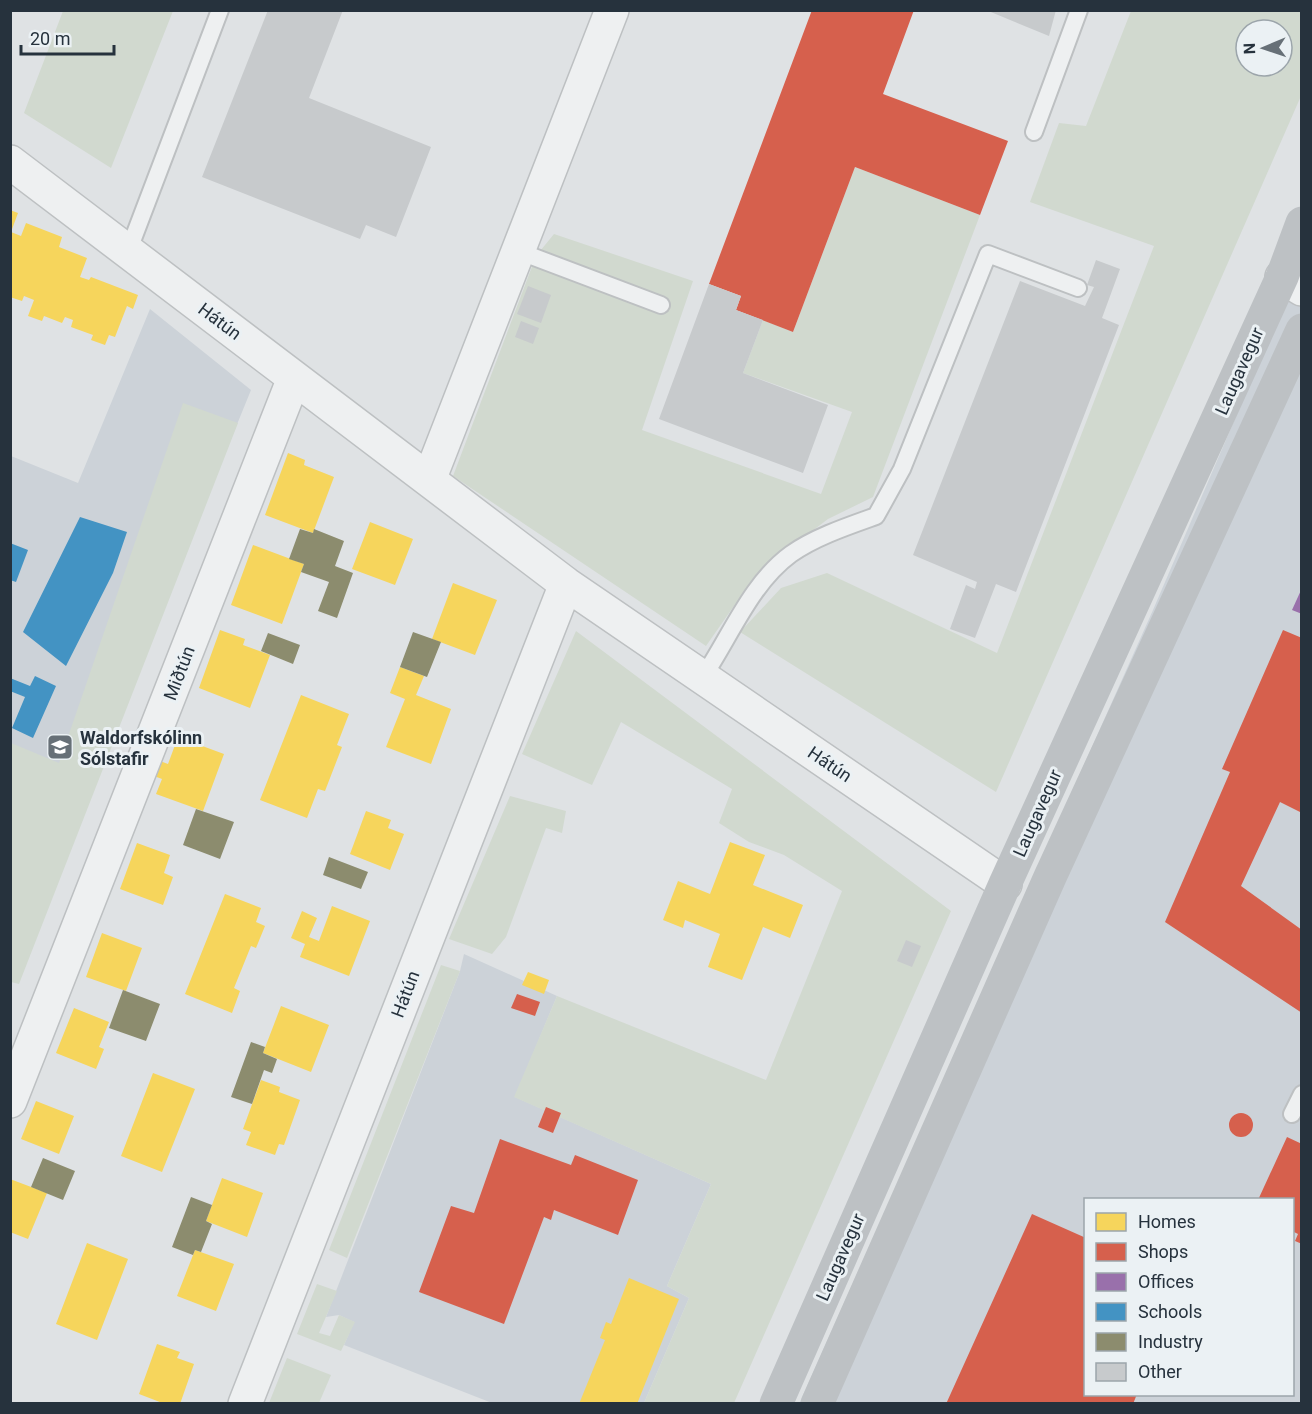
<svg xmlns="http://www.w3.org/2000/svg" width="1312" height="1414" viewBox="0 0 1312 1414" font-family="Roboto,sans-serif">
	<style>
		.built { fill: #ccd2d8; fill-rule: evenodd }
		.green { fill: #d1d9cf; fill-rule: evenodd }
		.homes { fill: #f6d55c }
		.shops { fill: #d6604d }
		.offices { fill: #9970ab }
		.schools { fill: #4393c3 }
		.industry { fill: #8c8c6e }
		.building { fill: #c7cacc }
		.lines { fill: none; stroke-linecap: round; stroke-linejoin: round }
		.service-casing { stroke: #bdc0c2; stroke-width: 20 }
		.minor-casing { stroke: #bdc0c2; stroke-width: 36 }
		.service { stroke: #eef0f1; stroke-width: 16 }
		.minor { stroke: #eef0f1; stroke-width: 33 }
		.secondary { stroke: #bdc1c4; stroke-width: 33 }
		.labels { text-anchor: middle; dominant-baseline: central; stroke-width: 6; stroke-linejoin: round; paint-order: stroke }
		.street-label { font-size: 18px; fill: #26323d; stroke: #ebf1f4 }
		.poi-label { font-size: 18px; font-weight: bold; fill: #26323d; stroke: #ebf1f4; text-anchor: start }
	</style>
	<rect width="100%" height="100%" fill="#dfe2e4"/>
	<path class="built" d="M1301 265V1403L799 1404 1153 610ZM1086 1200H1292V1394H1086Z
		M150 309 251 390 190 540 11 953V456L78 483Z
		M464 954 557 996 515 1097 711 1184 667 1286 689 1298 644 1403H492L344 1345 354 1322 339 1315 326 1317 460 971Z"/>
	<path class="green" d="M63 11H173L111 168 24 113Z
		M1131 11H1301V96L996 792 740 632 781 588 827 573 997 653 1154 246 1030 202 1059 123 1086 126ZM1246 30H1282V66H1246Z
		M855 167 980 215 873 497 828 519 757 573 706 646 453 476 536 256 554 234 693 281 642 430 821 494 852 412 743 373 763 320 793 332Z
		M183 403 238 423 19 984 11 982V743L59 763Z
		M576 631 951 911 734 1403H644L689 1298 667 1286 711 1184 514 1097 557 996 766 1080 842 891 784 855 749 842 719 823 732 789 621 722 592 785 522 754Z
		M510 796 566 811 562 833 546 828 506 937 492 954 449 939Z
		M441 965 460 971 347 1258 329 1250Z
		M317 1284 337 1291 319 1333 330 1336 339 1315 355 1322 341 1351 297 1334Z
		M287 1358 331 1375 319 1403H269Z"/>
	<path class="homes" d="M10 210 18 213 11 232 21 236 26 223 62 237 59 247 87 258 80 277 89 280 91 277 138 295 133 309 127 306 115 337 109 335 105 345 91 340 93 335 71 327 73 320 65 317 62 323 44 316 42 321 28 316 34 300 24 296 22 301 10 297Z
		M288 453 305 460 304 465 334 477 313 533 265 515Z
		M370 522 413 539 395 585 352 569Z
		M253 545 304 564 282 624 231 605Z
		M453 583 497 600 475 655 432 639Z
		M220 630 245 639 243 645 270 655 250 708 199 688Z
		M400 667 424 676 416 695 451 709 431 764 386 747 405 699 390 693Z
		M301 695 349 714 337 745 342 747 325 791 318 789 307 818 260 800Z
		M178 737 224 754 203 811 156 794 162 779 154 776 160 761 168 764Z
		M366 811 391 820 388 828 404 834 390 870 350 854Z
		M730 842 765 855 753 885 803 905 790 938 763 927 742 980 708 967 720 934 685 920 683 928 663 920 678 881 710 894Z
		M137 843 170 855 164 873 173 877 163 905 120 889Z
		M225 894 261 908 256 922 265 926 256 948 251 946 234 988 240 991 232 1013 185 994Z
		M332 906 370 921 349 976 300 957 305 944 291 938 302 911 317 918 309 937 319 941Z
		M102 933 142 948 126 991 86 977Z
		M528 972 549 980 544 994 522 985Z
		M281 1006 329 1025 311 1072 263 1053Z
		M74 1008 109 1022 99 1047 104 1049 96 1069 56 1053Z
		M153 1073 195 1089 162 1172 121 1156Z
		M261 1080 280 1087 279 1092 300 1100 284 1145 279 1144 275 1155 246 1145 251 1132 243 1129Z
		M36 1101 74 1116 59 1154 21 1139Z
		M222 1178 263 1193 247 1237 206 1221Z
		M10 1179 47 1193 28 1239 10 1232Z
		M87 1243 128 1259 97 1340 56 1324Z
		M195 1250 234 1264 216 1311 177 1296Z
		M629 1278 679 1299 637 1404H579L605 1340 600 1338 606 1322 611 1324Z
		M157 1344 180 1352 177 1358 194 1364 180 1404H165L139 1394Z"/>
	<path class="shops" d="M812 10H914L883 94 1008 141 980 215 855 167 793 332 736 310 741 296 709 284Z
		M1283 630 1302 638V808L1300 812 1280 802 1241 886 1302 930V1013L1165 922 1230 772 1222 769Z
		M517 994 540 1002 535 1016 511 1008Z
		M546 1107 561 1113 553 1133 538 1127Z
		M1229 1125a12 12 0 1 1 24 0a12 12 0 1 1-24 0Z
		M1287 1137 1302 1144V1244L1295 1241 1298 1234 1292 1231V1200H1258Z
		M500 1139 571 1165 575 1155 638 1180 618 1235 554 1210 551 1220 544 1217 504 1324 419 1292 451 1206 474 1213Z
		M1032 1214 1086 1238V1394H1137L1133 1404H946Z"/>
	<path class="offices" d="M1302 588V614L1292 610Z"/>
	<path class="schools" d="M80 517 127 532 113 573 66 666 23 632Z
		M10 543 28 550 16 582 10 580Z
		M35 676 56 686 33 738 12 728 25 697 10 691V678L30 686Z"/>
	<path class="industry" d="M300 529 313 533 314 529 344 541 335 566 353 573 337 618 318 611 329 582 301 572 304 564 289 559Z
		M413 632 441 642 427 677 400 667Z
		M268 633 300 645 293 664 261 651Z
		M196 809 234 822 220 859 183 845Z
		M329 857 368 872 361 889 323 875Z
		M123 990 160 1004 146 1041 109 1028Z
		M251 1042 265 1047 263 1053 277 1059 272 1073 264 1070 252 1104 231 1097Z
		M43 1158 75 1171 63 1200 31 1187Z
		M191 1197 212 1205 206 1221 212 1224 201 1252 195 1250 193 1255 172 1247Z"/>
	<path class="building" d="M268 10H343L309 98 431 147 396 237 366 225 360 239 202 177Z
		M986 10H1056L1049 36Z
		M1096 260 1120 269 1102 318 1119 325 1016 592 996 584 975 638 950 629 966 585 975 589 977 582 913 555 1020 281 1085 306 1094 287 1087 285Z
		M709 284 741 296 736 310 763 320 743 373 828 405 803 473 659 419Z
		M528 286 551 295 541 323 517 314Z
		M521 321 539 328 533 344 515 337Z
		M906 940 921 946 912 967 897 961Z"/>
	<g class="lines">
		<defs>
			<path id="service" d="M1034 132 1079 10
				M518 251 661 305
				M128 252 220 10
				M703 677C730 637 751 583 791 554 815 537 848 526 876 516L902 469 988 254 1078 288
				M1292 1114 1302 1094"/>
			<path id="minor" d="M10 162 566 584 1005 884
				M1282 277 1302 289
				M429 480 612 10
				M10 1101 294 378
				M245 1404 566 584"/>
		</defs>
		<use href="#service" class="service-casing"/>
		<use href="#minor" class="minor-casing"/>
		<use href="#service" class="service"/>
		<use href="#minor" class="minor"/>
		<path class="secondary" d="M776 1404 1005 884 1282 277 1302 223
			M817 1404 1050 877 1302 330"/>
	</g>
	<defs>
		<symbol id="school-square" viewBox="-11 -11 22 22"><rect x="-9" y="-9" width="18" height="18" rx="4" fill="#677077" stroke="#ebf1f4"/><path d="M0-5L7-2L0 1L-7-2ZM-4 1L0 2.5L4 1V4Q0 6-4 4Z" fill="#fff"/></symbol>
	</defs>
	<g fill-rule="evenodd">
		<use href="#school-square" x="45" y="732" width="30" height="30"/>
	</g>
	<g class="labels">
		<g class="street-label">
			<text transform="translate(220 321) rotate(37)">Hátún</text>
			<text transform="translate(1239 371) rotate(-66)">Laugavegur</text>
			<text transform="translate(179 673) rotate(-69)">Miðtún</text>
			<text transform="translate(830 764) rotate(34)">Hátún</text>
			<text transform="translate(1037 813) rotate(-66)">Laugavegur</text>
			<text transform="translate(405 994) rotate(-69)">Hátún</text>
			<text transform="translate(840 1257) rotate(-66)">Laugavegur</text>
		</g>
		<g class="poi-label">
			<text x="80" y="737">Waldorfskólinn<tspan x="80" dy="21">Sólstafir</tspan></text>
		</g>
	</g>
	<rect width="1312" height="1414" fill="none" stroke="#26323d" stroke-width="24"/>
	<rect x="1084" y="1198" width="210" height="198" fill="#ebf1f4" stroke="#9ca5ab" stroke-width="1.5"/>
	<rect x="1096" y="1213" width="30" height="18" fill="#f6d55c" stroke="#9ca5ab" stroke-width="1.5"/>
	<text x="1138" y="1228" font-size="18" fill="#26323d">Homes</text>
	<rect x="1096" y="1243" width="30" height="18" fill="#d6604d" stroke="#9ca5ab" stroke-width="1.5"/>
	<text x="1138" y="1258" font-size="18" fill="#26323d">Shops</text>
	<rect x="1096" y="1273" width="30" height="18" fill="#9970ab" stroke="#9ca5ab" stroke-width="1.5"/>
	<text x="1138" y="1288" font-size="18" fill="#26323d">Offices</text>
	<rect x="1096" y="1303" width="30" height="18" fill="#4393c3" stroke="#9ca5ab" stroke-width="1.5"/>
	<text x="1138" y="1318" font-size="18" fill="#26323d">Schools</text>
	<rect x="1096" y="1333" width="30" height="18" fill="#8c8c6e" stroke="#9ca5ab" stroke-width="1.5"/>
	<text x="1138" y="1348" font-size="18" fill="#26323d">Industry</text>
	<rect x="1096" y="1363" width="30" height="18" fill="#c7cacc" stroke="#9ca5ab" stroke-width="1.5"/>
	<text x="1138" y="1378" font-size="18" fill="#26323d">Other</text>
	<g transform="translate(1264 48) rotate(268)"><circle r="28" fill="#ebf1f4" stroke="#9ca5ab" stroke-width="1.5"/>
	<path d="M0-4.5L10 22L0 15L-10 22Z" fill="#677077"/>
	<text y="-9" font-size="16" font-weight="bold" text-anchor="middle" fill="#26323d">N</text>
	</g>
	<path d="M21 45v9h93v-9" fill="none" stroke="#26323d" stroke-width="3"/>
	<text x="30" y="45" font-size="18" fill="#26323d" stroke="#ebf1f4" stroke-width="4.5" paint-order="stroke">20 m</text>
</svg>
